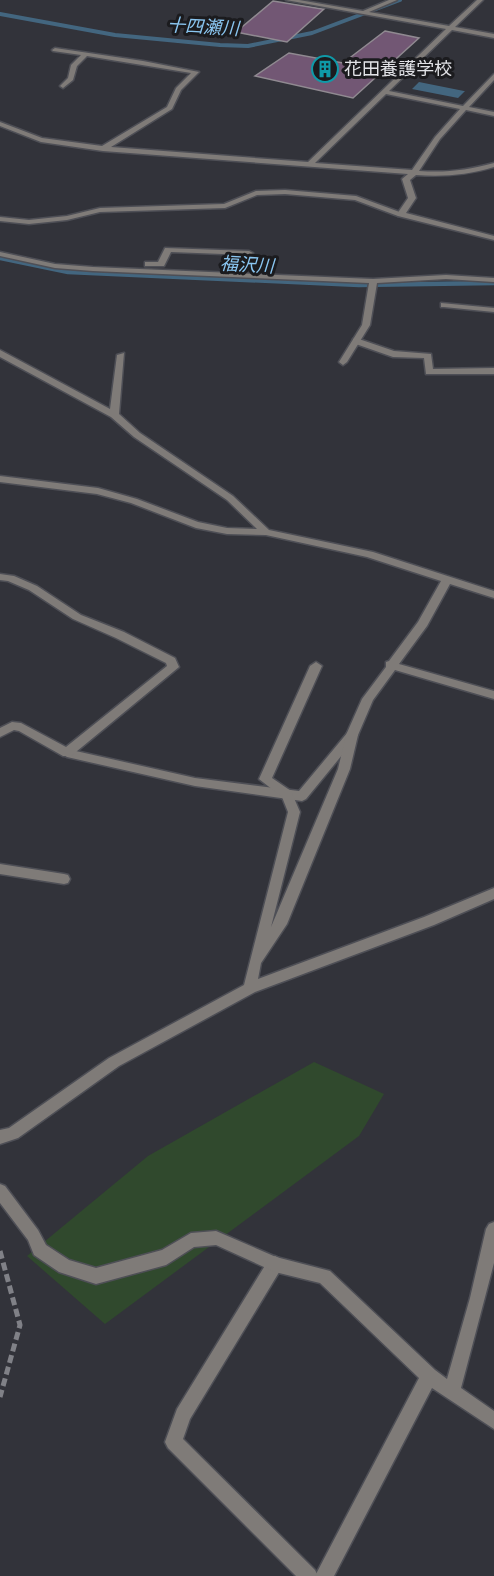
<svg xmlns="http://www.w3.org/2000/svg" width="494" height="1576" viewBox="0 0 494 1576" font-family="Signika,'Noto Sans JP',sans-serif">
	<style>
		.green { fill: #30492d }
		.water { fill: #43667f }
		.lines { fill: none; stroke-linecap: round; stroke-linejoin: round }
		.stream-far1 { stroke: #43667f; stroke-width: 4 }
		.stream { stroke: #43667f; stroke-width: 4.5 }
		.building { fill: #725774; stroke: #908a91; stroke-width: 1.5 }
		.service-casing { stroke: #4e4f56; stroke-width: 3 }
		.minor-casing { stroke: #4e4f56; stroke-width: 3 }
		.path { stroke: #808187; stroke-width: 5; stroke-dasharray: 8 4; stroke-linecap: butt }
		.service { fill: #7f7b78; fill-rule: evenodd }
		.minor { fill: #7f7b78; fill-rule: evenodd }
		.labels { text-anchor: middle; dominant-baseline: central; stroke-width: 6; stroke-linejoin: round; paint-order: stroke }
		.far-water-label { font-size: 18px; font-style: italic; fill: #8ac6f1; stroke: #1b1b1e }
		.far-poi-label { font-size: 18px; fill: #e2e3e7; stroke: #1b1b1e; text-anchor: start }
	</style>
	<rect width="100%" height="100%" fill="#32333a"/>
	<path class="green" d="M314 1062 384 1094 359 1136 105 1324 27 1256 148 1156Z"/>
	<path class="water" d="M419 82 464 91H465L458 98 412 89Z"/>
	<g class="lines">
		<path class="stream-far1" d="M0 14 115 35 220 45 248 46 312 33 400 0"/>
		<path class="stream" d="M0 258 68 272 359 285 494 283"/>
	</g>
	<path class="building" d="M273 1 322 9H324L287 42 236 32Z
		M385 31 419 38 353 98 255 76 289 53 343 63Z"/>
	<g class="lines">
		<defs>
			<path id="service" d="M285 190 356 196 405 214 398 216 355 200 285 194 257 195 225 208 100 212 67 220 29 224 0 221V217L29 220 67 216 100 208 224 204 256 191Z
				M356 338 394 351 431 354 433 369 494 368V374H426L424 358 393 357 353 343V339Z
				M352 731 358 735 356 738 306 799 302 801 195 786 67 757 61 753 67 749 195 778 299 791 348 732Z
				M275 1256 281 1259 283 1264 281 1269 190 1419 183 1439 315 1570 318 1576H296L168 1448 165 1442 177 1409 269 1259Z"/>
			<path id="minor" d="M286 0H299L363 11 389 0H397L369 12 449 26 477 0H483L455 27 494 34V38L452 30 389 91 463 106 494 74V80L469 107 494 112V116L466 110 440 139 419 171C447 173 467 170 494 163V167C467 175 444 177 416 175L410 180 416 198 406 213 494 236V240L398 216 397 214 408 198 402 179 408 174 103 151 41 142 0 126V122L42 138 102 146 167 107 176 88 191 73 87 56 77 66 73 80 63 88 60 86 68 78 71 65 81 55 53 51 52 50 55 48 143 61 199 72 181 90 172 109 111 147 308 162 446 29ZM386 94 460 109 435 137 412 170 315 163Z
				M165 248 249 251 253 253 249 255 171 252 164 266H145V262H158Z
				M0 252 55 264 93 267 373 279 446 275 494 278V282L446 279 377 283 370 325 347 362 343 365 339 362 362 325 369 283 93 271 55 268 0 256Z
				M441 303 494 308V312L444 307H441Z
				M0 350 110 409 117 355 124 353 119 414 140 433 233 496 269 530 373 552 494 591V598L450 584 427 626 399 664 494 691V699L395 670 373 700 358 735 350 769 287 924 261 963 258 979 424 917 494 888V899L434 925 255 992 119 1066 18 1138 0 1144V1130L9 1128 109 1058 244 985 288 812 282 797 259 779 310 666 316 662 322 666 272 778 291 791 300 812 271 927 338 769 346 735 362 699 386 667V662L389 661 418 622 441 581 367 557 266 535 227 534 196 528 131 503 97 494 0 482V476L98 488 137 499 198 522 227 528 257 529 227 500 134 437 111 417 0 357Z
				M0 574 14 576 37 586 81 615 124 632 175 658 179 667 71 756H63L19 731 14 730 0 737V728L12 722 21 723 66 747 167 666 166 663 116 638 73 619 29 590 8 581 0 580Z
				M0 864 64 874 68 875 70 879 68 883 64 884 0 874Z
				M0 1184 5 1186 38 1230 46 1245 69 1260 96 1268 162 1250 191 1233 216 1231 276 1257 330 1271 435 1370 447 1379 470 1298 486 1229 489 1224 494 1222V1263L461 1388 494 1411V1429L432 1388 334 1576H315L419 1378 320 1283 275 1272 216 1245 194 1247 166 1265 96 1284 59 1272 34 1255 28 1240 0 1203Z"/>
		</defs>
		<use href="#service" class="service-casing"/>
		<use href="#minor" class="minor-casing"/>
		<path class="path" d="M0 1251 20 1325 0 1397"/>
		<use href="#service" class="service"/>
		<use href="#minor" class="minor"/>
	</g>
	<defs>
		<symbol id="building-ring" viewBox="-11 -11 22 22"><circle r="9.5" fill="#1b1b1e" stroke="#0f9aa8" stroke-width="1.5"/><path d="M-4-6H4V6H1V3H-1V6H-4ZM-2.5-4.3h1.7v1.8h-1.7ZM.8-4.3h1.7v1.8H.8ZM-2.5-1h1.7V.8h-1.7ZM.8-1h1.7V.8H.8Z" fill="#0f9aa8"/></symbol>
	</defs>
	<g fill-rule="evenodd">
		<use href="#building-ring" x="310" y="54" width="30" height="30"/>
	</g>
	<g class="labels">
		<g class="far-water-label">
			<text transform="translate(203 27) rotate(3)">十四瀬川</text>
			<text transform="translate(247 265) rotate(3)">福沢川</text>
		</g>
		<g class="far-poi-label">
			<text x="344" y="69">花田養護学校</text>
		</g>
	</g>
</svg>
